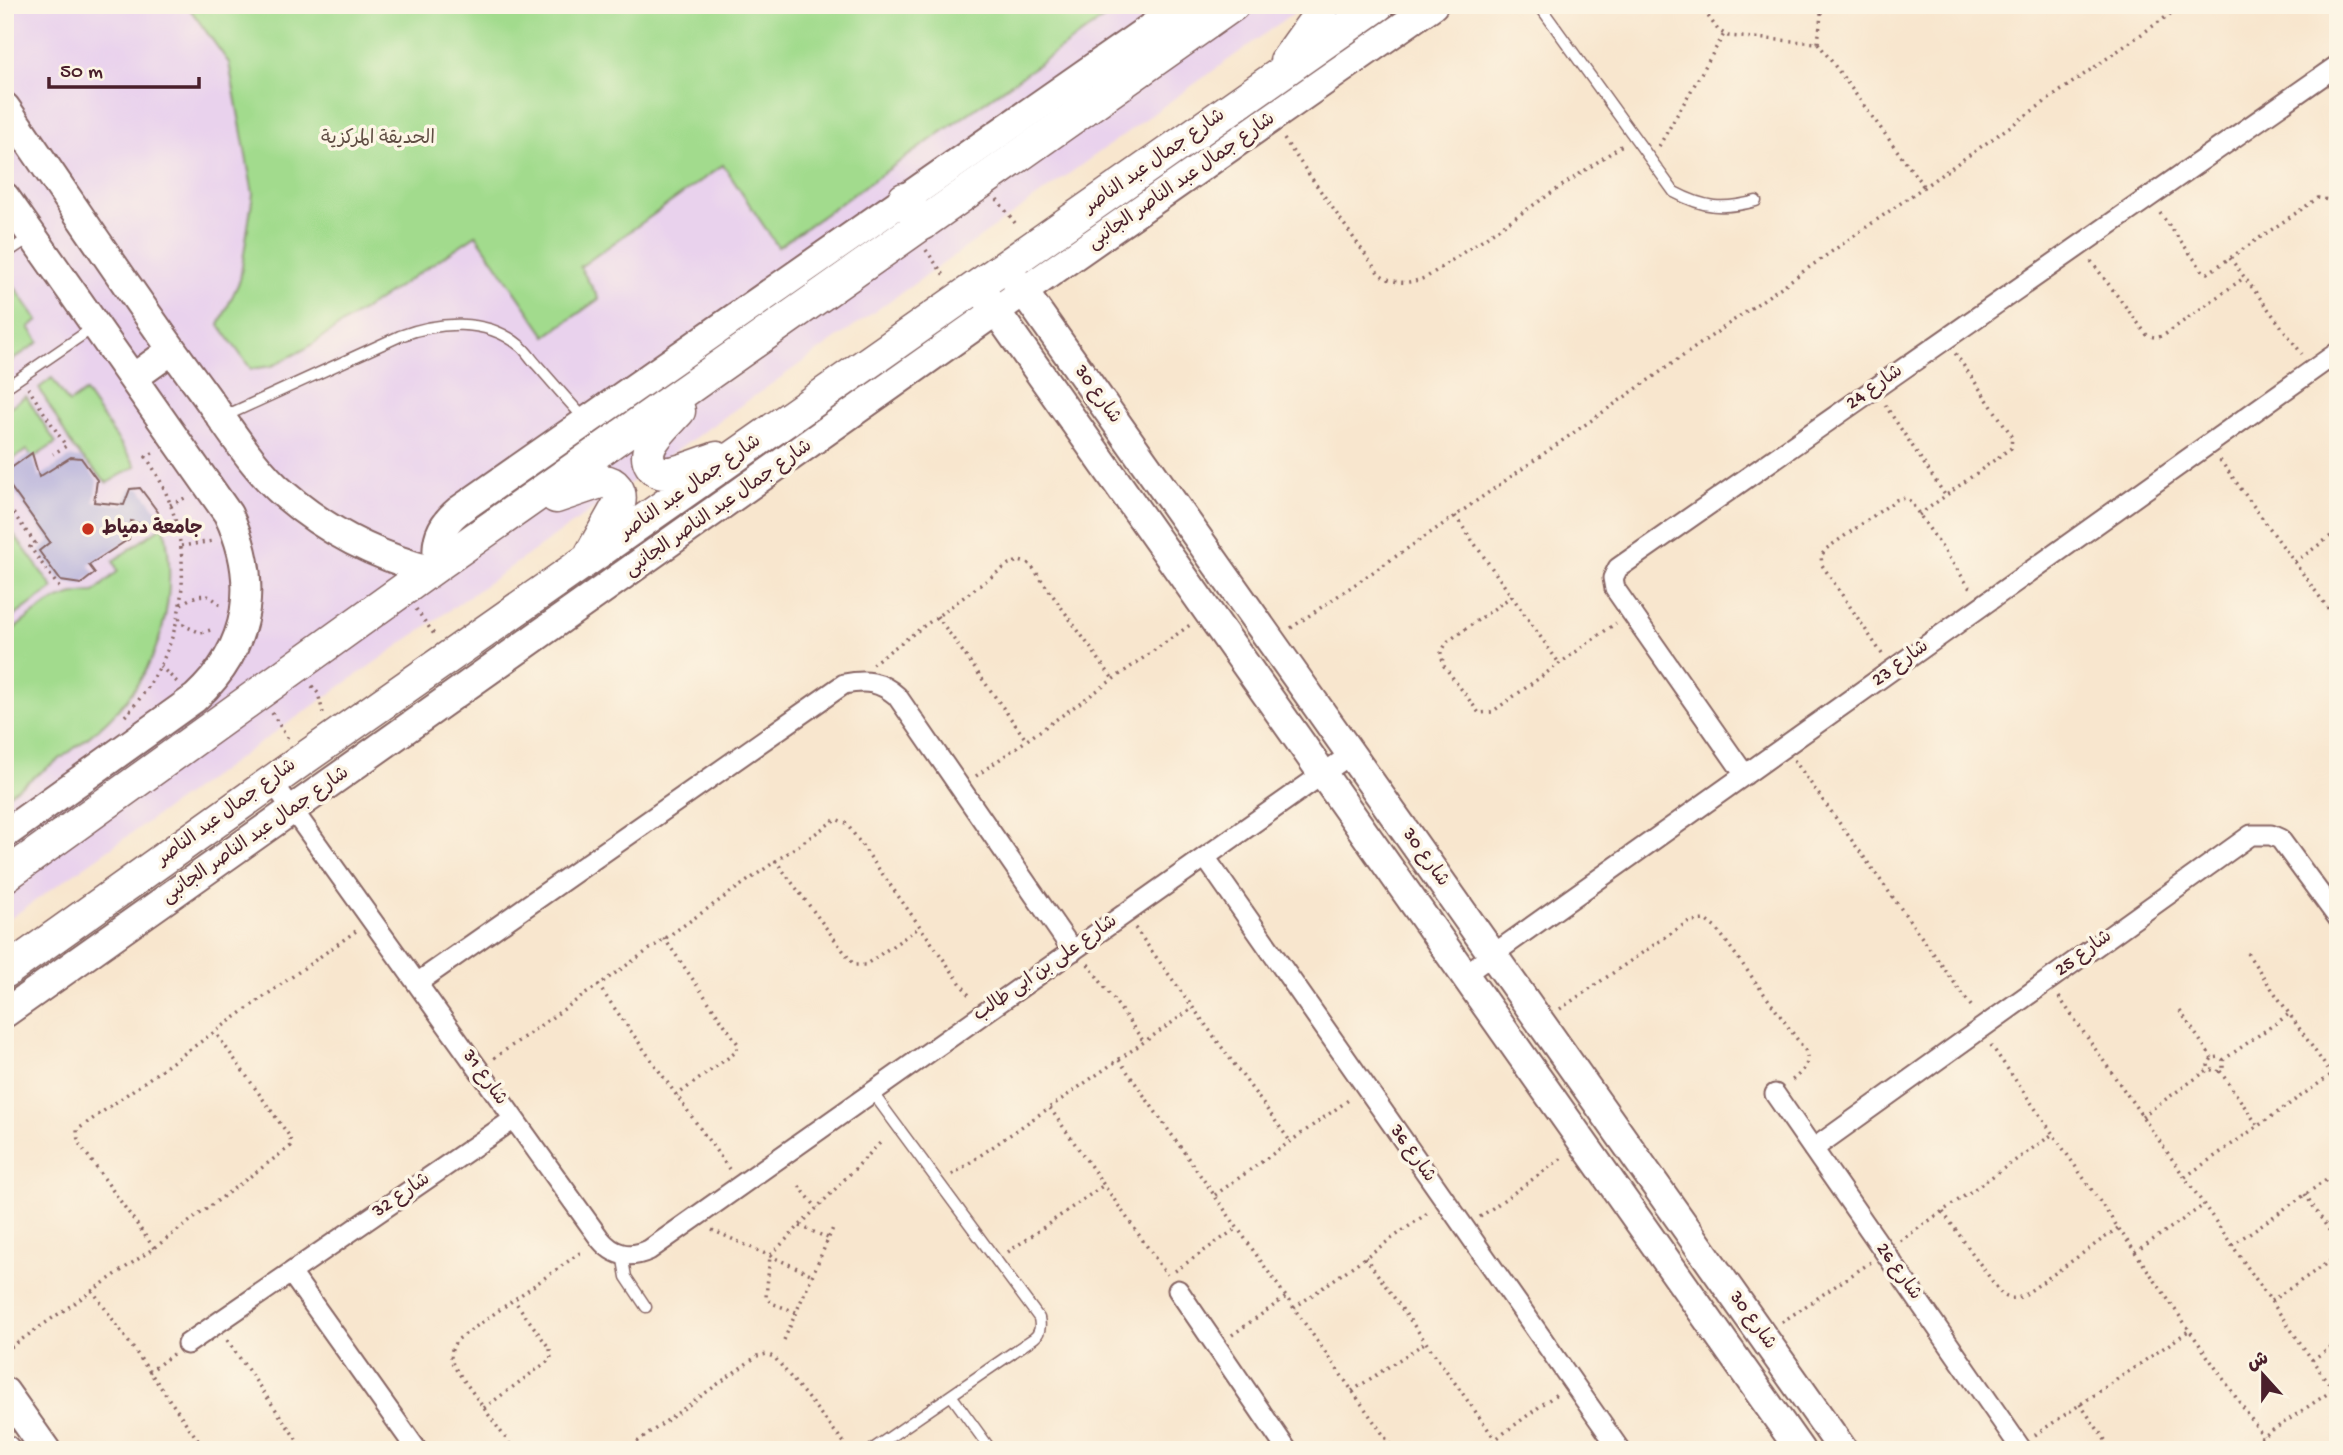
<svg xmlns="http://www.w3.org/2000/svg" width="2343" height="1455" viewBox="0 0 2343 1455" font-family="'Gochi Hand','Playpen Sans Arabic',sans-serif">
	<style>
		.built { fill: #e9d2ed }
		.green { fill: #a2db8d; stroke: #767d5c; stroke-width: 2 }
		.building { fill: #b5b0db }
		.lines { fill: none; stroke-linecap: round; stroke-linejoin: round }
		.lane-casing { stroke: #876564; stroke-width: 13 }
		.street-casing { stroke: #876564; stroke-width: 23 }
		.secondary-casing { stroke: #876564; stroke-width: 32 }
		.primary-casing { stroke: #876564; stroke-width: 35 }
		.path { stroke: #876564; stroke-width: 3.5; stroke-dasharray: 2 5; stroke-linecap: butt }
		.lane { stroke: #fff; stroke-width: 10 }
		.street { stroke: #fff; stroke-width: 19 }
		.secondary { stroke: #fff; stroke-width: 28 }
		.primary { stroke: #fff; stroke-width: 32 }
		.poi-dot { fill: #c8321e; stroke: #fcf5e5; stroke-width: 2.5 }
		.labels { text-anchor: middle; dominant-baseline: central; stroke-width: 7; stroke-linejoin: round; paint-order: stroke }
		.park-label { font-size: 19px; fill: #604e44; stroke: #fcf5e5 }
		.street-label { font-size: 19px; fill: #4a1f2b; stroke: #fcf5e5 }
		.poi-label { font-size: 19px; font-weight: bold; fill: #4a1f2b; stroke: #fcf5e5; text-anchor: start }
	</style>
	<rect width="100%" height="100%" fill="#fcf5e5"/>
	<filter id="ink" filterUnits="userSpaceOnUse"><feTurbulence type="fractalNoise" baseFrequency=".0143" numOctaves="2"/><feDisplacementMap in="SourceGraphic" scale="14" xChannelSelector="R" yChannelSelector="G"/><feConvolveMatrix kernelMatrix="1 2 1 2 8 2 1 2 1" color-interpolation-filters="sRGB"/></filter>
	<filter id="wash" filterUnits="userSpaceOnUse"><feTurbulence type="fractalNoise" baseFrequency=".00686" numOctaves="4" result="noise"/><feDisplacementMap in="SourceGraphic" scale="28" xChannelSelector="R" yChannelSelector="G"/><feGaussianBlur stdDeviation="1.57" result="paint"/><feColorMatrix in="noise" values="0 0 0 0 0 0 0 0 0 0 0 0 0 0 0 0 0 1.4 0 .05"/><feComposite in="paint" operator="in"/></filter>
	<g filter="url(#wash)">
		<rect width="100%" height="100%" fill="#f8e6ce"/>
		<path class="built" d="M5 5H1305L968 246 5 922Z"/>
		<path class="green" d="M187 5H1123L778 247 723 165 580 267 599 299 546 336 476 235 305 349 272 366 251 369 219 325 240 280 253 194 229 63Z
			M5 273 38 321 29 327 39 342 5 365Z
			M52 378 69 403 85 392 136 466 107 483 74 449 39 388Z
			M26 396 56 443 33 458 27 450 5 464V410Z
			M5 522 53 588 5 623Z
			M164 525C179 597 162 667 109 719 78 749 40 772 5 797V636C35 613 55 592 94 592L118 571 113 561Z"/>
		<g id="blocks">
			<path class="building" d="M32 453 39 477 71 457 81 458 97 480 94 502 124 505 130 489 140 488 158 512V521L155 524 147 526 131 521 129 539 89 565 95 573 81 584 61 581 39 551 50 542 5 479 7 471Z"/>
		</g>
	</g>
	<g filter="url(#ink)">
		<use href="#blocks" fill-opacity="0" stroke="#876564" stroke-width="2"/>
		<g class="lines">
			<defs>
				<path id="lane" d="M1539 5 1674 192C1704 208 1723 210 1756 201
					M5 254 29 238
					M5 388 94 327
					M225 416 400 336C437 322 485 317 519 345 526 350 531 359 537 365 553 383 568 401 584 418
					M872 1092 1039 1318C1041 1327 1040 1333 1034 1338L874 1448
					M622 1254 626 1277 646 1307
					M951 1395 991 1450"/>
				<path id="street" d="M1745 775 1615 589 1613 578 1618 568 2338 65
					M272 781 600 1239C613 1255 629 1259 649 1250L1351 754
					M1205 857 1620 1450
					M1464 975 2338 352
					M417 983 844 684C866 680 880 681 897 696L1073 951
					M1775 1094 2022 1450
					M1813 1149 2251 835H2271L2280 839 2338 918
					M291 1273 417 1450
					M1178 1290 1287 1450
					M187 1344 514 1119"/>
				<path id="secondary" d="M5 107C71 202 134 299 203 392 228 426 252 467 285 495 328 532 376 556 430 570
					M5 197 228 514C260 581 251 647 195 698L5 834
					M1014 278 1843 1450
					M986 297 1800 1450
					M133 378 172 350
					M439 564C434 542 441 525 458 511L1183 5
					M5 1013 1024 291 1433 5
					M5 1392 46 1450
					M5 1449 6 1450"/>
				<path id="primary" d="M1286 61 1321 12 1322 5
					M904 199 923 224
					M679 411C668 424 639 447 651 465 654 470 659 473 665 473 678 474 704 462 717 458
					M556 497 603 481C615 482 622 491 619 504L591 554
					M5 876 439 564 1233 5
					M5 972 302 760 1378 5"/>
			</defs>
			<use href="#lane" class="lane-casing"/>
			<use href="#street" class="street-casing"/>
			<use href="#secondary" class="secondary-casing"/>
			<use href="#primary" class="primary-casing"/>
			<path class="path" d="M1700 5 1718 30 1728 36 1818 43 1822 5
				M1818 43 1924 187
				M1284 139 1379 274C1396 285 1409 284 1427 277L1624 144
				M1659 146 1724 34
				M997 199 1018 227
				M2160 213 2203 271 2208 273 2318 198 2329 200 2338 211
				M926 250 946 278
				M2230 258 2302 354
				M2091 261 2147 335C2155 338 2160 338 2167 333L2245 277
				M28 388 66 446 53 454
				M1885 405 1945 495
				M2220 460 2338 622
				M5 502 35 543 30 547 61 590
				M170 505 187 497
				M1919 515 2011 448 2012 436 1955 353
				M1455 516 1559 663
				M181 546 214 541
				M2295 562 2338 531
				M1512 596 1447 642 1441 653 1444 666 1479 713 1492 712 1616 623
				M181 604C197 594 209 590 221 607
				M416 609 436 637
				M937 616 1027 741
				M179 618 185 626 201 633 214 629
				M1291 628 1455 516 2183 5
				M1882 654 1822 565 1821 556 1826 549 1896 500 1905 498 1910 501 1972 591
				M872 664 1009 564 1019 561 1030 564 1113 679
				M160 666 177 682
				M312 686 318 693 323 713
				M272 713 288 739
				M125 716C192 645 202 538 146 457L156 451
				M1794 760 1974 1010
				M976 776 1190 625
				M775 860 854 965H865L920 927
				M1135 928 1290 1141
				M664 938 738 1044 736 1052 677 1095
				M2247 953 2338 1084
				M1088 964 1144 1042
				M598 985 729 1169
				M2059 997 2338 1397
				M1560 1009 1689 921 1705 920 1717 929 1805 1050C1812 1066 1801 1072 1790 1082
				M2180 1011 2212 1058
				M1991 1045 2263 1436
				M494 1058 836 819 846 823 971 998
				M1119 1060 1394 1450
				M2223 1060 2289 1014
				M2220 1071 2258 1126
				M1050 1108 1167 1275
				M2142 1116 2209 1069 2208 1065 2212 1058 2220 1057 2223 1060V1068L2217 1072 2209 1069
				M952 1175 1193 1008
				M2185 1177 2331 1075
				M799 1186 817 1208
				M2305 1194 2337 1242
				M1215 1195 1350 1099
				M1943 1212 2000 1292C2006 1299 2014 1300 2023 1296L2118 1228
				M1480 1217 1565 1156
				M800 1226 828 1238
				M712 1230 813 1275
				M1900 1241 2053 1134
				M2336 1242C2329 1249 2330 1257 2338 1263
				M2232 1245 2338 1172
				M154 1248 78 1142 77 1130 356 931
				M1008 1252 1104 1185
				M2135 1252 2204 1205
				M1365 1257 1495 1439
				M1175 1271 1237 1228
				M92 1290 205 1450
				M2271 1301 2333 1259
				M1294 1308 1429 1212
				M796 1312 771 1303 766 1297 770 1256 881 1142
				M1782 1322 1871 1262
				M1232 1335 1286 1297
				M227 1340 304 1450
				M784 1340 833 1228
				M5 1351 154 1248 291 1146 290 1137 215 1032
				M2312 1360 2338 1342
				M149 1372 173 1354
				M1352 1391 1426 1342
				M2080 1404 2112 1450
				M484 1408 551 1359 550 1349 514 1300
				M2035 1435 2190 1330
				M514 1450 455 1368C449 1358 450 1350 457 1340L584 1250
				M626 1450 757 1356 767 1354 775 1358 850 1450
				M1481 1450 1558 1393
				M2243 1450 2333 1390"/>
			<use href="#lane" class="lane"/>
			<use href="#street" class="street"/>
			<use href="#secondary" class="secondary"/>
			<use href="#primary" class="primary"/>
		</g>
	</g>
	<circle class="poi-dot" cx="88" cy="529" r="7"/>
	<g class="labels">
		<g class="park-label">
			<text x="378" y="139">الحديقة المركزية</text>
		</g>
		<g class="street-label">
			<text transform="translate(1155 162) rotate(-35)">شارع جمال عبد الناصر</text>
			<text transform="translate(1182 182) rotate(-35)">شارع جمال عبد الناصر الجانبى</text>
			<text transform="translate(1875 388) rotate(-35)">شارع 24</text>
			<text transform="translate(1097 395) rotate(55)">شارع 30</text>
			<text transform="translate(691 488) rotate(-35)">شارع جمال عبد الناصر</text>
			<text transform="translate(719 509) rotate(-35)">شارع جمال عبد الناصر الجانبى</text>
			<text transform="translate(1901 664) rotate(-36)">شارع 23</text>
			<text transform="translate(227 813) rotate(-36)">شارع جمال عبد الناصر</text>
			<text transform="translate(256 836) rotate(-35)">شارع جمال عبد الناصر الجانبى</text>
			<text transform="translate(1425 858) rotate(55)">شارع 30</text>
			<text transform="translate(2084 954) rotate(-36)">شارع 25</text>
			<text transform="translate(1046 969) rotate(-35)">شارع على بن ابى طالب</text>
			<text transform="translate(484 1078) rotate(55)">شارع 31</text>
			<text transform="translate(1412 1154) rotate(55)">شارع 36</text>
			<text transform="translate(402 1196) rotate(-34)">شارع 32</text>
			<text transform="translate(1898 1272) rotate(55)">شارع 26</text>
			<text transform="translate(1752 1321) rotate(55)">شارع 30</text>
		</g>
		<g class="poi-label">
			<text x="102" y="529">جامعة دمياط</text>
		</g>
	</g>
	<rect width="2343" height="1455" fill="none" stroke="#fcf5e5" stroke-width="28"/>
	<g transform="translate(2263 1375) rotate(339)" stroke="#fcf5e5" stroke-width="5" paint-order="stroke">
	<path d="M0-5L12 26L0 18L-12 26Z" fill="#4a1f2b"/>
	<text y="-10" font-size="19" font-weight="bold" text-anchor="middle" fill="#4a1f2b">ش</text>
	</g>
	<path d="M49 77v10h150v-10" fill="none" stroke="#4a1f2b" stroke-width="3.5"/>
	<text x="60" y="77" font-size="21" fill="#4a1f2b" stroke="#fcf5e5" stroke-width="5" paint-order="stroke">50 m</text>
</svg>
